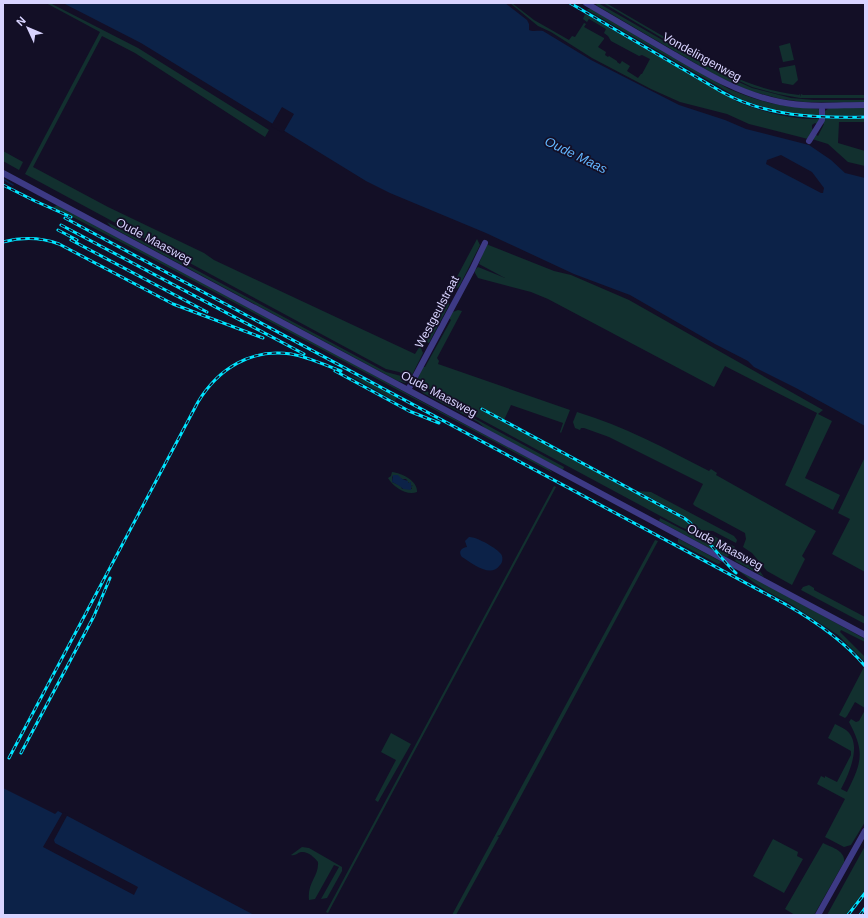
<svg xmlns="http://www.w3.org/2000/svg" width="868" height="918" viewBox="0 0 868 918" font-family="Helvetica,sans-serif">
	<style>
		.green { fill: #12302f; fill-rule: evenodd }
		.water { fill: #0c2248 }
		.pier { fill: #130f26 }
		.lines { fill: none; stroke-linecap: round; stroke-linejoin: round }
		.stream { stroke: #0c2248; stroke-width: 1.5 }
		.minor { stroke: #3d3a85; stroke-width: 6 }
		.rail-casing { stroke: #00e5ff; stroke-width: 3 }
		.rail { stroke: #130f26; stroke-width: 1.5; stroke-dasharray: 4.5; stroke-linecap: butt }
		.labels { text-anchor: middle; dominant-baseline: central; stroke-width: 3.5; stroke-linejoin: round; paint-order: stroke }
		.street-label { font-size: 12px; fill: #d9d4ff; stroke: #130f26 }
		.water-label { font-size: 13px; font-style: italic; fill: #62b6ff; stroke: #130f26 }
	</style>
	<rect width="100%" height="100%" fill="#130f26"/>
	<path class="green" d="M46 3H50L138 48 269 130 265 137 135 53 102 36 33 167 108 207 204 253 214 260 415 354 420 346 423 353 411 377 399 372 386 369 25 174 100 32Z
		M510 3H512L534 20 569 40 572 36 575 37 584 23 586 24 584 27 604 38V39L598 47 606 52 605 55 608 57 609 56 617 61V62L620 64 622 61 630 66 627 71 638 78 641 74H642L650 59 642 55 639 56 611 41 608 36 604 33 606 29 589 19 587 22 583 19 585 14 738 102C763 112 793 120 820 119L817 124 815 123 812 125V128L813 130 808 139 749 124 727 114 680 102 651 89 592 58 551 32 538 26Z
		M598 3 723 75 752 88 791 98 814 100H865V103L804 102 781 99 750 91 717 76 596 5Z
		M603 3H606L728 74C750 85 774 92 799 95L800 94V97L801 94 803 95H865V98H800L778 94 752 87 716 70Z
		M588 9H591L729 89C746 96 763 102 781 105 793 107 806 107 818 109L820 110V116C793 114 765 109 740 99L587 10Z
		M790 43 794 60 783 62 779 46Z
		M795 65 798 80 793 85 782 83 779 68Z
		M829 108H865V115L825 116V111Z
		M865 118V122H839L838 143 865 151V166L848 162 828 144 812 139 815 134 818 136 824 124 822 123 824 119Z
		M3 151 23 162 19 170 3 161Z
		M57 205 274 319 417 399 548 468 553 473 130 247 65 213 52 208Z
		M107 222 386 372 401 376 409 380 405 383 398 381 111 227Z
		M477 239 480 245 459 287 453 290H450Z
		M486 244 554 271 571 275 629 300 823 410 818 414 832 421 805 478 840 495 833 510 785 485 817 413 725 366 714 387 548 299 531 292 478 278 475 273V270L478 267 505 278 479 264Z
		M446 297 448 300 449 305 429 343 422 340Z
		M458 310 462 311 437 358 439 361 438 364 570 410 561 433 560 432 563 423 511 405 504 420 480 407 479 409 672 512 687 522 697 530 691 531 681 527 443 399 417 380 423 367H425L451 320 449 318 453 312Z
		M347 374 369 382 397 397 395 401Z
		M417 384 437 398 564 467 563 470 486 429 478 422 423 393 418 388Z
		M577 412C624 426 666 449 709 471L711 469 717 473 716 475 816 531 802 556 805 559 792 585 767 571 752 553 743 547 746 539 745 533 695 506 693 504 703 484 609 437 584 428H581L580 430 575 428 573 422Z
		M865 457V572L832 554 850 519 838 513Z
		M392 472C402 473 418 481 417 492 407 496 393 487 388 478L391 476ZM394 475 402 479H406L411 486 413 485 411 487 412 489H402L401 486 392 482V477Z
		M554 486 556 487 328 913 326 912Z
		M638 491 651 492 734 536 737 540 736 543 713 531 701 530C683 513 659 503 638 491Z
		M660 518 687 532 710 534 735 547 732 553 727 557 720 554 659 521Z
		M678 539H679L720 561 721 563 718 564 678 543Z
		M655 540 658 541 500 835 497 836 499 837 456 915H452Z
		M740 551C751 557 757 567 764 577L735 561Z
		M733 566 865 639V642L841 630 840 632 865 657V662L838 635 786 601C766 593 749 579 733 566Z
		M809 585 814 588V590L865 617V624L801 590 803 587Z
		M864 667 865 668V708L855 702 847 716 845 718 839 715Z
		M865 710V822L851 845 844 847 825 837 845 799 817 784 821 776 825 778V776L837 782 851 755V751L828 738 835 724C839 726 843 728 846 730 863 743 849 774 841 789L847 792C862 762 865 752 849 722L851 719 856 722 859 721Z
		M391 733 411 744 378 802 375 800 396 760 381 752Z
		M773 839 798 852 797 856 803 859 784 893 753 876Z
		M823 843C831 847 846 851 844 862L814 915H795L785 909Z
		M865 846V890L846 915H827Z
		M302 847 309 848 342 867V871L327 898 321 899 339 867 334 865 315 899 309 900C307 883 319 876 318 862 314 857 308 851 301 852 297 853 296 856 291 855Z"/>
	<path class="water" d="M63 3H505L527 20 529 24V30C533 32 539 30 543 31L591 60 679 105 725 120 746 129 809 145 831 160 845 173 865 178V426L796 388 754 367 748 361 715 344 630 295 574 274 486 233 390 193 366 181 141 43Z
		M393 475H398L402 479 408 481V483L411 482V486H413L411 487V490L403 489C401 486 396 484 392 482Z
		M469 537C475 536 497 548 501 554 503 557 503 562 500 565 491 579 472 563 462 557 458 552 461 548 467 547L465 541Z
		M3 788 55 814 58 811 254 915H3Z"/>
	<path class="pier" d="M282 107 294 114 283 133 271 126Z
		M781 155 812 172 824 188 823 193H821L766 164 767 160Z
		M63 812 68 814 54 840 55 843 138 887 134 895 43 847Z"/>
	<g class="lines">
		<path class="stream" d="M3 179 13 185"/>
		<path class="minor" d="M586 3C615 20 644 37 673 54 707 74 740 94 780 102 808 108 837 105 865 105
			M809 141 822 120V106
			M3 173 865 635
			M408 390 472 270 485 243
			M818 915 865 831"/>
		<defs>
			<path id="rail" d="M570 3 722 92C767 117 816 118 865 117
				M3 185 35 201 71 217
				M65 218 785 604C815 621 843 640 865 666
				M61 225 304 354
				M58 230 77 240
				M71 240 207 312
				M3 242C22 237 40 237 59 244L173 304 263 338
				M335 371 409 411 439 423
				M482 409 684 518C705 533 717 556 736 573
				M21 753 94 616 110 578
				M9 758 198 402C218 369 251 348 291 354 308 357 325 365 341 371
				M848 915 865 893
				M860 915 865 908"/>
		</defs>
		<use href="#rail" class="rail-casing"/>
		<use href="#rail" class="rail"/>
	</g>
	<g class="labels">
		<g class="street-label">
			<text transform="translate(702 57) rotate(29)">Vondelingenweg</text>
			<text transform="translate(154 241) rotate(28)">Oude Maasweg</text>
			<text transform="translate(437 312) rotate(-62)">Westgeulstraat</text>
			<text transform="translate(439 394) rotate(28)">Oude Maasweg</text>
			<text transform="translate(725 547) rotate(28)">Oude Maasweg</text>
		</g>
		<g class="water-label">
			<text transform="translate(576 155) rotate(26)">Oude Maas</text>
		</g>
	</g>
	<rect width="868" height="918" fill="none" stroke="#d9d4ff" stroke-width="8"/>
	<g transform="translate(28 28) rotate(314)" stroke="#130f26" stroke-width="3" paint-order="stroke">
	<path d="M0-3L7 15L0 10L-7 15Z" fill="#d9d4ff"/>
	<text y="-6" font-size="11" font-weight="bold" text-anchor="middle" fill="#d9d4ff">N</text>
	</g>
</svg>
